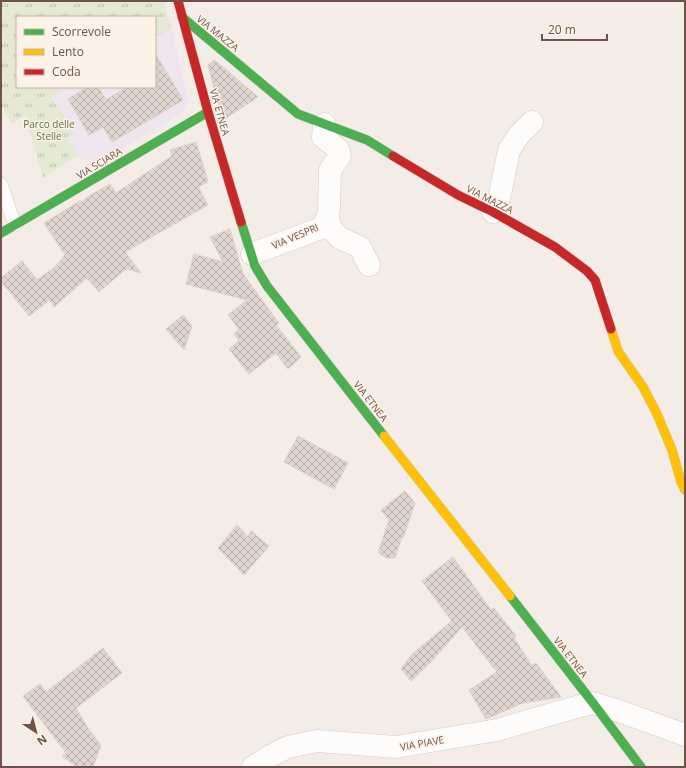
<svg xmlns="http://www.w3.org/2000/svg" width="686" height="768" viewBox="0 0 686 768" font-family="'Open Sans',sans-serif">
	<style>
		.education { fill: #eee5ef }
		.park { fill: url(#park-tufts) }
		.building { fill: url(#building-cross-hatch); stroke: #dcd0ca }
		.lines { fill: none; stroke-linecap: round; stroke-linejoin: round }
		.lane-casing { stroke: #d3cac5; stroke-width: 14 }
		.street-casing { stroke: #d3cac5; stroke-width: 23 }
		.fast-casing { stroke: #d2c8c4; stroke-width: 10 }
		.slow-casing { stroke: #d2c8c4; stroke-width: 10 }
		.jam-casing { stroke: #d2c8c4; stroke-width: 10 }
		.lane { stroke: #fdfcfb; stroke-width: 13 }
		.street { stroke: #fdfcfb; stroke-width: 22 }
		.fast { stroke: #4caf50; stroke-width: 9 }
		.slow { stroke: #ffc107; stroke-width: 9 }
		.jam { stroke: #c62828; stroke-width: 9 }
		.labels { text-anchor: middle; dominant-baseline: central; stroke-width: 3; stroke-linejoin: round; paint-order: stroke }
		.street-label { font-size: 10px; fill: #6f534a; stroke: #fdf2e7 }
		.park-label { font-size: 10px; fill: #587443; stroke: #fdf2e7 }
	</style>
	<defs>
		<pattern id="park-tufts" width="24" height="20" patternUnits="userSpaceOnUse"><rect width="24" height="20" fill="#e3e9d2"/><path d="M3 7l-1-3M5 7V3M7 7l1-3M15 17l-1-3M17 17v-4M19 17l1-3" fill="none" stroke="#bcbfac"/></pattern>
		<pattern id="building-cross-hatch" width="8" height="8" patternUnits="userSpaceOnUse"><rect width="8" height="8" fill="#e0d5cf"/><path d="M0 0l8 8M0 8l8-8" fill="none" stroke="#baafaa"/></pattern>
	</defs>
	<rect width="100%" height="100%" fill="#f4ede7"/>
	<path class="education" d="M171 28 189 101 183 112 95 165 80 158 67 138 73 133 52 98 70 87H155V37Z"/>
	<path class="park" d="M1 1H164L171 28 155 37V17H17V87H70L52 98 73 133 67 138 78 155 43 178 25 115 12 124 1 104Z"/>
	<path class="building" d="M155 53 183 100 112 142 103 127 89 135 68 99 87 87H98L106 100 127 87H155Z
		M215 60 258 97 223 120 208 65Z
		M196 142 208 182 198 187 208 205 125 252 141 273 126 269 99 292 87 278 54 307 50 300 29 316 1 281V278L22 261 37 280 55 267 65 255 44 223 80 201 81 202 89 196 110 184 116 193 172 156 170 150Z
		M230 229 243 274 279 323 276 325 301 357 288 369 276 353 249 374 229 349 239 341 234 334 239 329 228 315 247 300 186 284 194 254 223 262 210 237Z
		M183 315 192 326 184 350 166 329Z
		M298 436 348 463 334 489 284 462Z
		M405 491 415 503 403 538 402 537 395 558H387L378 553 389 520 381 510Z
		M237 525 248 537 251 531 269 546 244 575 218 548Z
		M453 557 491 610 494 608 516 636 514 638 532 666 536 663 561 697 523 703 486 719 469 690 497 672 462 627 429 664 411 681 401 669 412 654 452 621 422 581Z
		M103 648 122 673 76 708 89 730 101 745 93 767H77L62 756 66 753 23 696 40 684 46 692Z"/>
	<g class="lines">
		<defs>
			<path id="lane" d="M1 184 15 225"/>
			<path id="street" d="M493 212 500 195 509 150 519 135 532 122
				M328 218 331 229 340 238 360 247 369 265
				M252 254 321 228 328 218 329 207 330 170 340 156 338 149 323 137 324 124
				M253 767 270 756 288 747 317 741 396 747 497 730 580 706 593 703 622 712 685 735"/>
			<path id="fast" d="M182 17 298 114 367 140 393 156
				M241 222 255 266 267 286 384 436
				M1 233 208 112
				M510 596 593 703 641 767"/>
			<path id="slow" d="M611 329 618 351 643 387 657 414 672 450 681 482 685 490
				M384 436 510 596"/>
			<path id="jam" d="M178 1 208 112 241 222
				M393 156 458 195 493 212 555 247 587 271 595 280 611 329"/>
		</defs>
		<use href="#lane" class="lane-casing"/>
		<use href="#street" class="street-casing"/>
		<use href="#fast" class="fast-casing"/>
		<use href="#slow" class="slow-casing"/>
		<use href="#jam" class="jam-casing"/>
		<use href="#lane" class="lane"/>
		<use href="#street" class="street"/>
		<use href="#fast" class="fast"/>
		<use href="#slow" class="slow"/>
		<use href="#jam" class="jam"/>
	</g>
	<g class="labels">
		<g class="street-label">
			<text transform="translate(218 33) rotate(39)">VIA MAZZA</text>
			<text transform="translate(220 112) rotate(74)">VIA ETNEA</text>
			<text transform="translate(99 163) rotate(-31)">VIA SCIARA</text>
			<text transform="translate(490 199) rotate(27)">VIA MAZZA</text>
			<text transform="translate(295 236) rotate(-23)">VIA VESPRI</text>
			<text transform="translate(371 401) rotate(52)">VIA ETNEA</text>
			<text transform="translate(571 657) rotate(52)">VIA ETNEA</text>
			<text transform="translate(422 743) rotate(-10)">VIA PIAVE</text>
		</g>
		<g class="park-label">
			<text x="49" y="124">Parco delle<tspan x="49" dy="12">Stelle</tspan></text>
		</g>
	</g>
	<rect width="686" height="768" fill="none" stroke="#6f534a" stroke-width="4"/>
	<rect x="16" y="16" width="140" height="72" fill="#fdf2e7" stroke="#c4b2a8"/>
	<rect x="24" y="29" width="20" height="6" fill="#4caf50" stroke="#c4b2a8"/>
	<text x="52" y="36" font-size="12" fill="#6f534a">Scorrevole</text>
	<rect x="24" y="49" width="20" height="6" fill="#ffc107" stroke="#c4b2a8"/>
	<text x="52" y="56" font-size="12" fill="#6f534a">Lento</text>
	<rect x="24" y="69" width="20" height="6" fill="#c62828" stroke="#c4b2a8"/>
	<text x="52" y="76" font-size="12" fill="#6f534a">Coda</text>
	<g transform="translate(36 732) rotate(144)" stroke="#fdf2e7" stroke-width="3" paint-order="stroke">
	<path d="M0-3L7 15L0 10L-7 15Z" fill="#6f534a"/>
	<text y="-6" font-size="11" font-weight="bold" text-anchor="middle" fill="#6f534a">N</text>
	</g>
	<path d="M542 34v6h65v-6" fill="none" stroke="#6f534a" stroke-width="2"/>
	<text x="548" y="34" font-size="12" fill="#6f534a" stroke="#fdf2e7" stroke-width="3" paint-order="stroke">20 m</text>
</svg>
